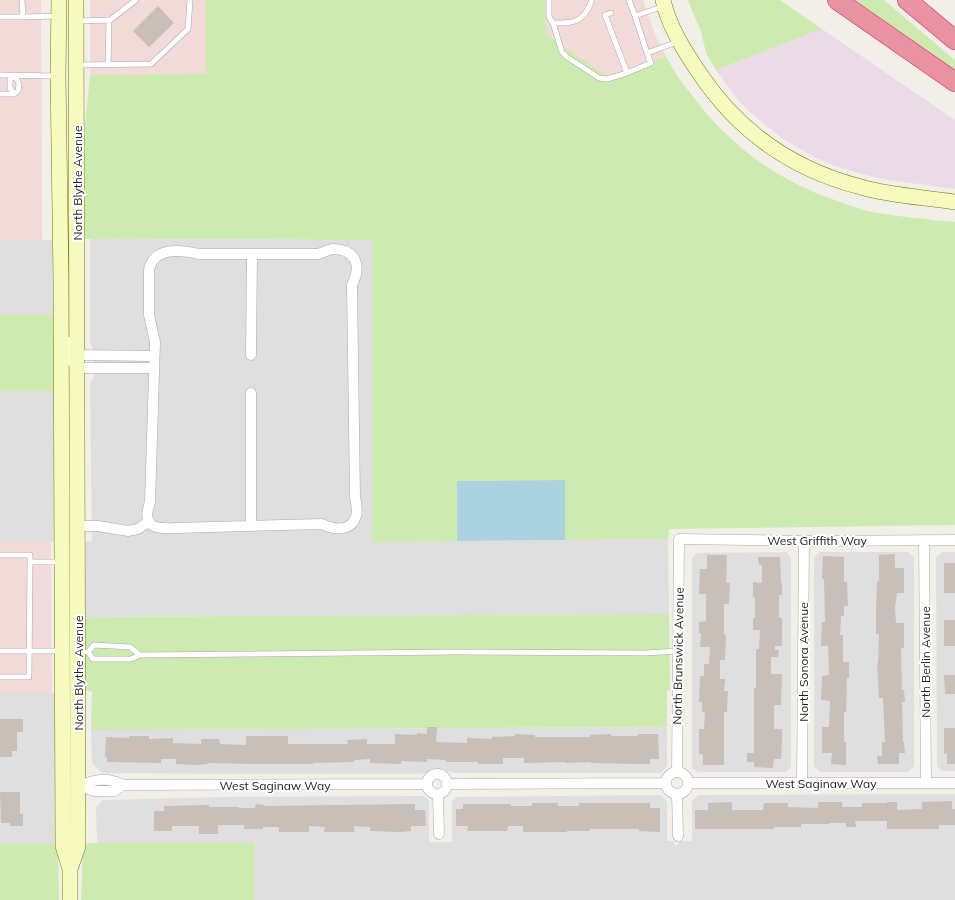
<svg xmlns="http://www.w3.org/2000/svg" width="955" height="900" viewBox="0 0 955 900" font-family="Mulish,sans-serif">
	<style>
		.residential { fill: #e0dfdf }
		.commercial { fill: #f2dad9 }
		.industrial { fill: #ebdbe8 }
		.grass { fill: #cdebb0 }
		.water { fill: #aad3df }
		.building { fill: #c7bfb8 }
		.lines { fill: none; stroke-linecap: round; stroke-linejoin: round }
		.lane-casing { stroke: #a9a9a9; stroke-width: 6 }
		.street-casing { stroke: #a9a9a9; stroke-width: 11 }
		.secondary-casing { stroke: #707d05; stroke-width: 16 }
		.highway-casing { stroke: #dc2a67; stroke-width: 20 }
		.lane { stroke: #fff; stroke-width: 5 }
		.street { stroke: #fff; stroke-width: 10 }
		.secondary { stroke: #f7fabf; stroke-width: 15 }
		.highway { stroke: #e892a2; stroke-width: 19 }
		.labels { text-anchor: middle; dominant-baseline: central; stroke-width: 4; stroke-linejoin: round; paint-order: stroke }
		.street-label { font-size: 12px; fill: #222; stroke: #fff }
	</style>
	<rect width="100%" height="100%" fill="#f2efe9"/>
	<path class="residential" d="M90 239 372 240V542L668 539 669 614 85 617 84 542 92 541 90 383 94 378V351L90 343Z
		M0 240H56V315H0Z
		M0 391H56L57 542H0Z
		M786 552 791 558V766L786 772H698L692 768V558L697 553Z
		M819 552H908L914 557V766L908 772H820L814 766V558Z
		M942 552H955V771H942L937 766 936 557Z
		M0 693H57L58 844H0Z
		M667 727V766L661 773H454L440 769 435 770 427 773 416 774H245L102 773 92 763 91 730Z
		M955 794V900H254V843H97L96 807 103 800 229 797 423 796 427 798 429 802V842H452V802L456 797 661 795 667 802V841H674V845H678L679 841H692V801L698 795Z"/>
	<path class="commercial" d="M0 0H41L42 240H0Z
		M90 0H206L207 75H90Z
		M545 0H643L656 37 666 56 607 76 546 34Z
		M0 542H51L52 693H0Z"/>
	<path class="industrial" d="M822 29 955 120V189L888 180 861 174 835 166 814 157 783 139 751 113 738 100 716 70Z"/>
	<path class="grass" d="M206 0H545L546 34 607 76 666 56C673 70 681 82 691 94 727 143 775 179 832 199 845 204 859 209 872 212 899 217 927 219 955 222V525L669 529 668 539 565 540V480L457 481V541L372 542V240L85 239 82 156 90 75 206 74Z
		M688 0H780L822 29 716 70 706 53 701 31 692 11Z
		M844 0H884L955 60V77Z
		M0 315H56V391H0Z
		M669 614 670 690H667V727L91 730 92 692 84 690 85 617Z
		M89 843H254V900H81L83 846Z
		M0 844H58L59 900H0Z"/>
	<path class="water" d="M565 480V540L457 541V481Z"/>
	<path class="building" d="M158 6 174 23 149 47 133 31Z
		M895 554V568H904V593H897L895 607 896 623H904V648H901L902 690H904L905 702H902L903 742H904L905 753H899V764H878L877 756H882V742H885L883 698H879L877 663H878L879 634H876V609L877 581H879V555Z
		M707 555H727L726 583H730L729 604H724V635H726L725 660H720V679H725L724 691H728L727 712H724V765H703V754H699V729H704L705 712H702V702H699L700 676H704V664H709L710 647H700L701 633H699V622L706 621V594H699L700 569H707Z
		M823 556 844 557V582H847L848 606H844V616H841L840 635H843V662H849V678H847L846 712H844V742H846V765L831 764 832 753H822V727H829L830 701 821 700 822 676 829 675 828 646H821L822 622H825L824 579H822Z
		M758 557H780L781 583H782V595H779V618H782V646H775V650H779L778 657H771V674H782L781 705H774V729H782V740L781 759H774L773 768 754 767V762H747V753H754V688H756V649H759L760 630H753V618H755V597H753V582L762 583V565H759Z
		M944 563H955V593H944Z
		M944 620H955V646H944Z
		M944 675H955V694H945Z
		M0 719H23V732H17V751H12V757H0Z
		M427 727H437L436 742 467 743V738L492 739V737L515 736V734L535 735V737H590V735L611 734V736H638V734H658L659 759H650V764H639L591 763V762L566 763V762L524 763V758H503V764H478V762H446V760L427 759V762L401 761V764L370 763V759L354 760V762L313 763V764H254L208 763V764L196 765 176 764V759H161V763L107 762V757H105L106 737 129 738V736H149V739L173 738V743L201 744V739H219L220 744 246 745V736H288V744H348L347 740 367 739V744H395V734L417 735V733L427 734Z
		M944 728H955V764H947V753L944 754Z
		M0 792H20V814H23V826H10V823H1Z
		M952 801V809H955V825H939V829H887V821H855L856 827H846V823H829V824H801V827H774V829H695V810H708V803L732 802V810H763L764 803H788V807L818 808V802H842V807H862V803H887V802H897V810L922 809V802Z
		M532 803H558V806H579V803H650V808H660V832L639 831V829H590V831H567V832H523V826H508L507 831H467L468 826H456V809H463V804H511V806H532Z
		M256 804 264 805V806L415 804V810H425L426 826H411V831L400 832 370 831V827L354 826V832H324L325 827 309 826V832H279V827H263V829H244V825H218V834H199V826H172V831H154V811H164V806L209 805V807H239V808H255Z"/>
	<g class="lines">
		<defs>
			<path id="lane" d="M549 0V17L553 23C575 23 583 23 592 0
				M629 0 635 16
				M664 6 635 16 647 53 677 42
				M611 13 605 15 627 73
				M0 17H23L22 0
				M23 17 58 16
				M77 21 110 20 136 0
				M553 23 562 52 567 57 599 78 607 79 624 74 651 63 647 53
				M77 65 151 64 188 29 190 0
				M108 65 109 20
				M0 75 57 76
				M0 94H14L18 91 19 84 15 75 10 80V88L14 94
				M0 555H30V562L29 677H0
				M30 562H59
				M0 651H59
				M86 652H88L94 645 130 647 140 655
				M88 652 93 659H131L140 655 456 652 646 653 678 651"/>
			<path id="street" d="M332 249C356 249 362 265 352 285L355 496C356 503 358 510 356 516 351 532 334 530 322 524L176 528C155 529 141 528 150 502L155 342 149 315V270C154 246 181 250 199 254H318Z
				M68 342C68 356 69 365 84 368H154
				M77 355 154 356
				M251 355 252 254
				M77 526H98L128 531 138 529 149 521
				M251 526V393
				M924 540 926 783
				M677 772 679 539 804 541 955 540
				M666 783a11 11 0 1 1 22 0a11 11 0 1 1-22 0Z
				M427 784a10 10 0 1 1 20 0a10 10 0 1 1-20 0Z
				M688 783H955
				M802 783 804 541
				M448 784 666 783
				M77 785 94 791H114L123 785
				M77 786C94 780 106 776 123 785L427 784
				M677 794 678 836
				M438 795 439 834"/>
			<path id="secondary" d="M59 0 58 76 61 280 63 846 70 869V900
				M663 0C669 27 685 52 700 74 739 132 794 170 861 187 891 196 924 197 955 202
				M70 869 78 846 76 0"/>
			<path id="highway" d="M837 0 955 82
				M907 0 955 40"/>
		</defs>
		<use href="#lane" class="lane-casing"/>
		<use href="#street" class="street-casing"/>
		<use href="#secondary" class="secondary-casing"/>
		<use href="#highway" class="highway-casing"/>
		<use href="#lane" class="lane"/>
		<use href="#street" class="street"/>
		<use href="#secondary" class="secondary"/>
		<use href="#highway" class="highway"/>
	</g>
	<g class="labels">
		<g class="street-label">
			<text transform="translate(77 183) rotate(-90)">North Blythe Avenue</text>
			<text x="817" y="540">West Griffith Way</text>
			<text transform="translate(678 656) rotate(-89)">North Brunswick Avenue</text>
			<text transform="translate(803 662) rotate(-90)">North Sonora Avenue</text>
			<text transform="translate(925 662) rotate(-90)">North Berlin Avenue</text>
			<text transform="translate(78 673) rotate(-90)">North Blythe Avenue</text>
			<text x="821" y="783">West Saginaw Way</text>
			<text x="275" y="785">West Saginaw Way</text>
		</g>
	</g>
</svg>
